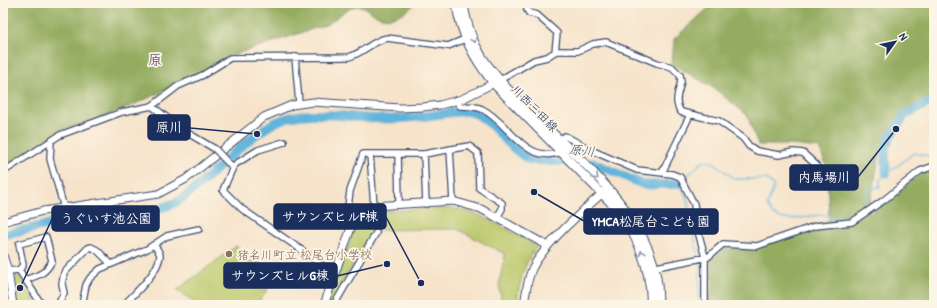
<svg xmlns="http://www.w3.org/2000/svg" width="937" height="308" viewBox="0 0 937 308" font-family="'Patrick Hand','Klee One',sans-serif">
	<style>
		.green { fill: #bac86a; stroke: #6a7c64 }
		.forest { fill: #93ac5e; stroke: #576e5e }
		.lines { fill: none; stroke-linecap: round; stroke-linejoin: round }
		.stream { stroke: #60b4dc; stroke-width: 1.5 }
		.river { stroke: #60b4dc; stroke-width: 9 }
		.minor-casing { stroke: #3c4a6e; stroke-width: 8 }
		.tertiary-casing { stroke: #3c4a6e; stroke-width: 9 }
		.primary-casing { stroke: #3c4a6e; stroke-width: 10 }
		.minor { stroke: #fff; stroke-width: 5.5 }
		.tertiary { stroke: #fff; stroke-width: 7 }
		.primary { stroke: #fff; stroke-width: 8 }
		.minor-bridge-casing { stroke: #3c4a6e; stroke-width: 8; stroke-linecap: butt }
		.minor-bridge { stroke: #fff; stroke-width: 5.5 }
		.oneway { stroke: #8d97ae }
		.education-dot { fill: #8d6e63; stroke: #fcf5e5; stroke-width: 1.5 }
		.labels { text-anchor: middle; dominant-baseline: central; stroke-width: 3.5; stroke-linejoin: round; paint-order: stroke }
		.street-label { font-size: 12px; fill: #1b2f5e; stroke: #fcf5e5 }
		.education-label { font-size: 12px; fill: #785e54; stroke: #fcf5e5; text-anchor: start }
		.water-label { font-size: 13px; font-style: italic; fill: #305784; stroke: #fcf5e5 }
		.quarter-label { font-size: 14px; font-weight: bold; fill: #665781; stroke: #fcf5e5 }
		.leader { fill: none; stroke: #1b2f5e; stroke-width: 1.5 }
		.callout-dot { fill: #1b2f5e; stroke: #fcf5e5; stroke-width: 1.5 }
		.callout { fill: #1b2f5e; stroke: #1b2f5e; stroke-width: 1.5 }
		.callout-label { font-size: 13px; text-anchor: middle; font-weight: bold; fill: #fff }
	</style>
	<rect width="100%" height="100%" fill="#fcf5e5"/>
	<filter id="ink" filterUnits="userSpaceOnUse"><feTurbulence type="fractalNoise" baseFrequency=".025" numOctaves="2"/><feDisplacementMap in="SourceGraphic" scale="8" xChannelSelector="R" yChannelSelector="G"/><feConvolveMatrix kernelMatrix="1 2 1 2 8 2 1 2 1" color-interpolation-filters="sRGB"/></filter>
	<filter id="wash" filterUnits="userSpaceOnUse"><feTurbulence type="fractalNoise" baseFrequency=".012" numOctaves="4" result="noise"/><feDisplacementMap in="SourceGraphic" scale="16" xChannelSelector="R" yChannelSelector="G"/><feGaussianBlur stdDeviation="0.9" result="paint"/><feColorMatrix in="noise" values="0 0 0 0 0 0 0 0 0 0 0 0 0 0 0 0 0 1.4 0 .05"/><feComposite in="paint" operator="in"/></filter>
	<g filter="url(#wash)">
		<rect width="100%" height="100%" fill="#f6e3ca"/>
		<path class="green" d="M450 208C482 211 510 232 537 246 523 265 519 282 517 305H502L499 284 505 254 457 229 376 230 344 279 332 305H327L355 227 365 215 376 211Z
			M236 246 270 271 272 282 257 305H199L177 290Z
			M15 274 21 278 38 305H16L11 276Z"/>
		<path class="forest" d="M3 3H416C399 19 382 24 365 7L356 6 345 11 328 24 227 57 201 74 124 109 60 131 3 170Z
			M714 3H934V98L918 106 906 117 880 153 868 214 925 171 934 173V298L931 305H706L713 283 710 260 725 249 753 247 793 235 829 220 827 167 819 148 793 145H758L747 115 715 89 672 64 674 39Z"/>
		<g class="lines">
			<path class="stream" d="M683 180 702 162 708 161 715 163 734 179H767L774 187 767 205C777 230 806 214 824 215 828 215 832 218 836 218 843 218 852 215 858 214L865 205 868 189 880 187V179L914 153 934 157
				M680 182 678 184C691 198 688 212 692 229 694 239 697 248 699 257
				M699 305 700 261"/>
			<path class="river" d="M886 173 885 148 889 139 905 115 934 100
				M3 235 59 222 155 210C163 207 173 205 180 200 214 177 238 143 274 123 306 106 355 120 391 119 417 118 443 113 469 111 494 119 506 148 530 160L594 163 644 185 678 184"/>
		</g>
	</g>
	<g filter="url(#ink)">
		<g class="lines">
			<defs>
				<path id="minor" d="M527 10 529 13 537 15 555 31 557 33 555 52
					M295 57 299 103
					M500 80 534 60 547 57 556 51H578L593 44 606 42 657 63 672 67 680 75 681 81C679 92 673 101 681 112L719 121 743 138 749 146 757 151 779 155 793 152 803 153 816 165
					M456 100 460 106C467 106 475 106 482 109 510 123 524 165 562 152
					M152 106 181 129 215 149
					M51 141 50 159 64 208
					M557 141 565 136 593 151 637 170 672 174 680 177 694 204 696 224 705 257V305
					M284 142 258 150 234 165 223 190 242 209 303 251 335 276
					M450 149 453 201
					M370 154 374 206
					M398 154 399 204
					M424 154 426 204
					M3 172 60 135 122 112 152 106 178 86 203 75 230 58 349 57C363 53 372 41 387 38L448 46 465 39
					M662 173 690 115
					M352 225 346 223 350 191 363 154H424L469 146 478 153 479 188 502 203V209L497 217
					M651 268 708 257 723 244 757 246 815 226 852 222 884 200 920 171 934 166
					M19 270 23 265 19 244 46 237 52 261C45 274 39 275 25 280
					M8 271 19 270 42 305
					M58 305 64 293 62 284 64 273 88 248 91 247 97 250 111 264
					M82 305 86 285 90 278 100 269 147 249 167 236 199 229
					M124 305C135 293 158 273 160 256 160 252 156 248 154 245
					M334 305 376 233"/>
				<path id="tertiary" d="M3 222 43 211 158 194 186 179 264 117 292 105 313 102 400 108 423 107 440 105 462 99 498 81
					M3 255 8 271 13 305
					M324 305 352 225 359 215 374 206 453 201 481 209 548 246
					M524 305C526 293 527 280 532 269 542 247 586 207 606 190"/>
				<path id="primary" d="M456 3C461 35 474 59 494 84L618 210C639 238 651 270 651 305
					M463 3C466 21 472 41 482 57 533 134 665 201 658 305"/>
			</defs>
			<use href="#minor" class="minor-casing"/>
			<use href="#tertiary" class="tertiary-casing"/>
			<use href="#primary" class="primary-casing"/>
			<use href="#minor" class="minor"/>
			<use href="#tertiary" class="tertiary"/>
			<use href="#primary" class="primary"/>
			<defs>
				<path id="minor-bridge" d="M215 149 231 166"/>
			</defs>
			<use href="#minor-bridge" class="minor-bridge-casing"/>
			<use href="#minor-bridge" class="minor-bridge"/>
		</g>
		<defs><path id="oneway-chevron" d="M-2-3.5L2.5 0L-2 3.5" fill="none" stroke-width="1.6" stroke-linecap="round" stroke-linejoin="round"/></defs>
		<g class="oneway">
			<use href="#oneway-chevron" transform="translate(474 40) rotate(66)"/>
			<use href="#oneway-chevron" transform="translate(596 177) rotate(45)"/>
			<use href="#oneway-chevron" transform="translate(642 253) rotate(-110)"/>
		</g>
	</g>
	<circle class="education-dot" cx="229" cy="254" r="4"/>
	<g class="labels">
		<g class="street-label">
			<text transform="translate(535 108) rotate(45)">川西三田線</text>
		</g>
		<g class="education-label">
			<text x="237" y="254">猪名川町立 松尾台小学校</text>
		</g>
		<g class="water-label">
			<text transform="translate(582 150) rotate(6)">原川</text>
		</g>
		<g class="quarter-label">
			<text x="155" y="59">原</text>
		</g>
	</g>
	<path class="leader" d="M257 134L190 128M896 129L858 177M421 283L386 217M20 288L52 219M534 192L584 221M387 264L337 276"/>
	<g class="callout-dot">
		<circle cx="257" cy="134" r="4"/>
		<circle cx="896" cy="129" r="4"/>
		<circle cx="421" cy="283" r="4"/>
		<circle cx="20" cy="288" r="4"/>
		<circle cx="534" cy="192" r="4"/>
		<circle cx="387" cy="264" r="4"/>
	</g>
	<g class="callout">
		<rect x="148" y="115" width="42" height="25" rx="4"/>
		<rect x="790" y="165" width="68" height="25" rx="4"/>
		<rect x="274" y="204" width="112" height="25" rx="4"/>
		<rect x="52" y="206" width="107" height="25" rx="4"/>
		<rect x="584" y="209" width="134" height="25" rx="4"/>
		<rect x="224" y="263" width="113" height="25" rx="4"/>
	</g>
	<g class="callout-label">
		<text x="169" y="132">原川</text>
		<text x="824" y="182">内馬場川</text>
		<text x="330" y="221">サウンズヒルF棟</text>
		<text x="106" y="223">うぐいす池公園</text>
		<text x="651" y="226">YMCA松尾台こども園</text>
		<text x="280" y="280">サウンズヒルG棟</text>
	</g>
	<rect width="937" height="308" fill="none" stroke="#fcf5e5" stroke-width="16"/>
	<g transform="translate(895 42) rotate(57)" stroke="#fcf5e5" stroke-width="3" paint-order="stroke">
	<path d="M0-3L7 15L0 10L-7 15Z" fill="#1b2f5e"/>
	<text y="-6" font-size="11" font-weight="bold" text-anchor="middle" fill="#1b2f5e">N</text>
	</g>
</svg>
